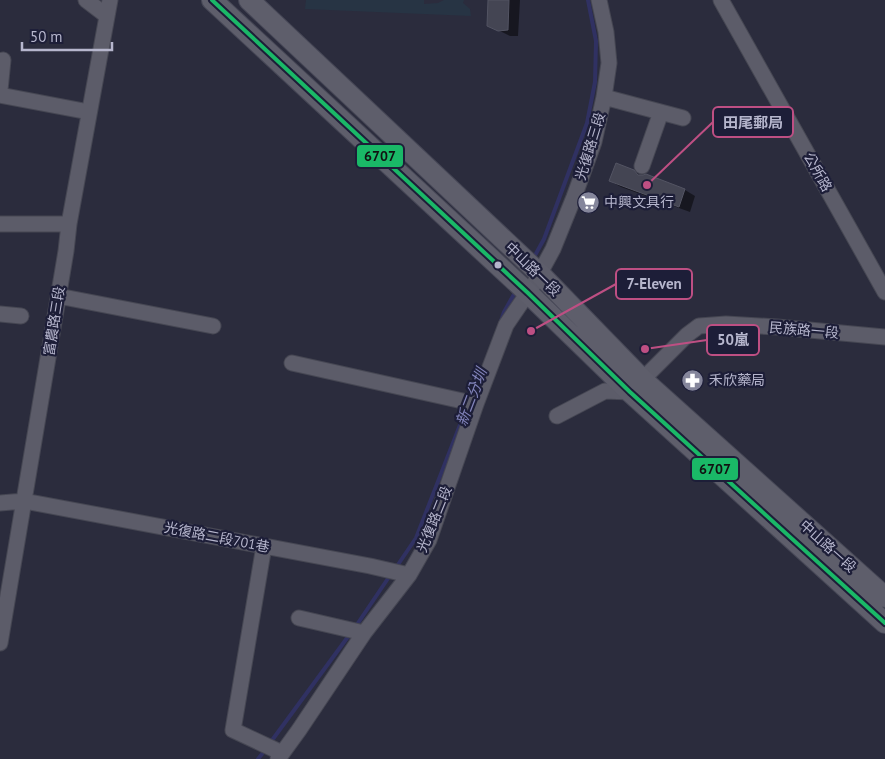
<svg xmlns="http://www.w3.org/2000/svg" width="885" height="759" viewBox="0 0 885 759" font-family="'PT Sans','Noto Sans TC',sans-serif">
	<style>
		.green { fill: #273444 }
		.shadow { fill: #0007 }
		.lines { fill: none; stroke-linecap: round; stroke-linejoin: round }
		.stream { stroke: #303162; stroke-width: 4 }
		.building { fill: #444553; stroke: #535463 }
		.minor-casing { stroke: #464753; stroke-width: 17 }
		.major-casing { stroke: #464756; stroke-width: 22 }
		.minor { stroke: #5c5c69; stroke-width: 15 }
		.major { stroke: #5e5e6b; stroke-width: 20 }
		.bus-1-casing { stroke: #1d1e38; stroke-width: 8 }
		.bus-1 { stroke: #1ab867; stroke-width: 4 }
		.bus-dot { fill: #b6b6cd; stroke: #1d1e38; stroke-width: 2 }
		.labels { text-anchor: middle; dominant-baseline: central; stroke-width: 4.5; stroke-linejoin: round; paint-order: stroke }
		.street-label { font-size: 14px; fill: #b6b6cd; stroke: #1d1e38 }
		.poi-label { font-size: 14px; fill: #b6b6cd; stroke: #1d1e38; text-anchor: start }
		.water-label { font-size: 15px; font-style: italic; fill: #8284bb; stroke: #1d1e38 }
		.leader { fill: none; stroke: #be4f83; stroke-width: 2 }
		.callout-dot { fill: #be4f83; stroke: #1d1e38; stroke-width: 2 }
		.callout { fill: #1d1e38; stroke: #be4f83; stroke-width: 2 }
		.callout-label { font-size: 15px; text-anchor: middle; font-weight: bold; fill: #b6b6cd }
		.line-badge { stroke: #1d1e38; stroke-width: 2 }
		.pale-badge-label { font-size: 14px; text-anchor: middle; font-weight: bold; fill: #111 }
	</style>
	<rect width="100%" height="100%" fill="#2b2c3d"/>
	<path class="green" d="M306 0H424V4L438 3 444 0H464L463 3 470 9 471 16 305 9Z"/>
	<path class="shadow" d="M490 0H520L518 36H510L488 25Z
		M633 171 643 177 646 176 685 190 695 196 690 212 621 187 610 181Z"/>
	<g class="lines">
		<path class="stream" d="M533 259 544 239 587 123 595 82 596 41 588 0
			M501 321 504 312 517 289
			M395 569 416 538 467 407
			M356 626 391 574
			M270 743 350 634
			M258 759 266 749"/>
	</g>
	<path class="building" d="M488 0H509L508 30 498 31 487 26Z
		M616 163 634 170 638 175H643L646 174 685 189 679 207 609 181Z"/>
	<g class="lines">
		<defs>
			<path id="minor" d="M86 0 107 16
				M721 0 885 292
				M0 90 3 60
				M0 95 89 112
				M604 97 683 118
				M642 166 661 112
				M0 224H69
				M58 296 213 326
				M0 314 21 316
				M292 363 476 404
				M557 416 605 391 630 392 687 335 699 326 726 324 777 327 885 337
				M0 503 24 501 370 566 409 575
				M264 546 233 730 282 753
				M299 618 364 633
				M0 643 66 251 69 224 110 0
				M278 759 299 730 364 633 409 575 429 540 476 404 506 325 534 284 553 249 574 197 594 142 604 97 609 63 606 32 599 0"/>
			<path id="major" d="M212 0 528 293 630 392 885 623
				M249 0 539 273 643 380 885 597"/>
		</defs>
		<use href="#minor" class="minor-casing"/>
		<use href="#major" class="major-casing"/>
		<use href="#minor" class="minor"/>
		<use href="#major" class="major"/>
		<defs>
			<path id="bus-1" d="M212 0 528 293 630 392 885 623"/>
		</defs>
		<use href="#bus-1" class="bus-1-casing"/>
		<use href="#bus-1" class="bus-1"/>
	</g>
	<defs>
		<symbol id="supermarket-disc" viewBox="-11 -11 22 22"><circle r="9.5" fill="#85869b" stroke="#1d1e38"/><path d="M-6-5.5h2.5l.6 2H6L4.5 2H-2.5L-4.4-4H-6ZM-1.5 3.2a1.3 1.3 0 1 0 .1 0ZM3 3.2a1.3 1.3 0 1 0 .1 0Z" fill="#fff"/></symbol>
		<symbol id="pharmacy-disc" viewBox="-11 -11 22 22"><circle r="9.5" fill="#85869b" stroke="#1d1e38"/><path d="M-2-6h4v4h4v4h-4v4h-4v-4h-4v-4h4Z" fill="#fff"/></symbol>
	</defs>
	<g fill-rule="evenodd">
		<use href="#supermarket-disc" x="576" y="190" width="25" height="25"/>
		<use href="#pharmacy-disc" x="680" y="368" width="25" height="25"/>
	</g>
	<circle class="bus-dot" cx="498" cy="265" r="4.5"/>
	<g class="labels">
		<g class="street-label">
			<text transform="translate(590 146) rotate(-73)">光復路三段</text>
			<text transform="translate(818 172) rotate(61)">公所路</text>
			<text transform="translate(533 269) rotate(44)">中山路一段</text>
			<text transform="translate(54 321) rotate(-81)">富農路三段</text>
			<text transform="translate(804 330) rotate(5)">民族路一段</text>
			<text transform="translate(434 519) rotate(-68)">光復路二段</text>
			<text transform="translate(217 537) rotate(11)">光復路二段701巷</text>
			<text transform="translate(828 546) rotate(42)">中山路一段</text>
		</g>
		<g class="poi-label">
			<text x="604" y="202">中興文具行</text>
			<text x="709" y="380">禾欣藥局</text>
		</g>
		<g class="water-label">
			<text transform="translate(471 397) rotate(-69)">新二分圳</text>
		</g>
	</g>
	<path class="leader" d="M647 185L713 122M531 331L616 284M645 349L707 340"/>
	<g class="callout-dot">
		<circle cx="647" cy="185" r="5"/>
		<circle cx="531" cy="331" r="5"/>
		<circle cx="645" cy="349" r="5"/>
	</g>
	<g class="callout">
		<rect x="713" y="107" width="80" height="30" rx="5"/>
		<rect x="616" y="269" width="76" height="30" rx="5"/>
		<rect x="707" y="325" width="52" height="30" rx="5"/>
	</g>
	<g class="callout-label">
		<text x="753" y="128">田尾郵局</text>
		<text x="654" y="289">7-Eleven</text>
		<text x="733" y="345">50嵐</text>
	</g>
	<g class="line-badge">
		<rect x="356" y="144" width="48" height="24" rx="5" fill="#1ab867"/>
		<rect x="691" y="457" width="48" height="24" rx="5" fill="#1ab867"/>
	</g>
	<g class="pale-badge-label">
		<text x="380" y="161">6707</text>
		<text x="715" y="474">6707</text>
	</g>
	<path d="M22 42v8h90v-8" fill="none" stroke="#b6b6cd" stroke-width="2.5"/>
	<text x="30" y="42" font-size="15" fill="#b6b6cd" stroke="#1d1e38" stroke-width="4" paint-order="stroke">50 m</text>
</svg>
